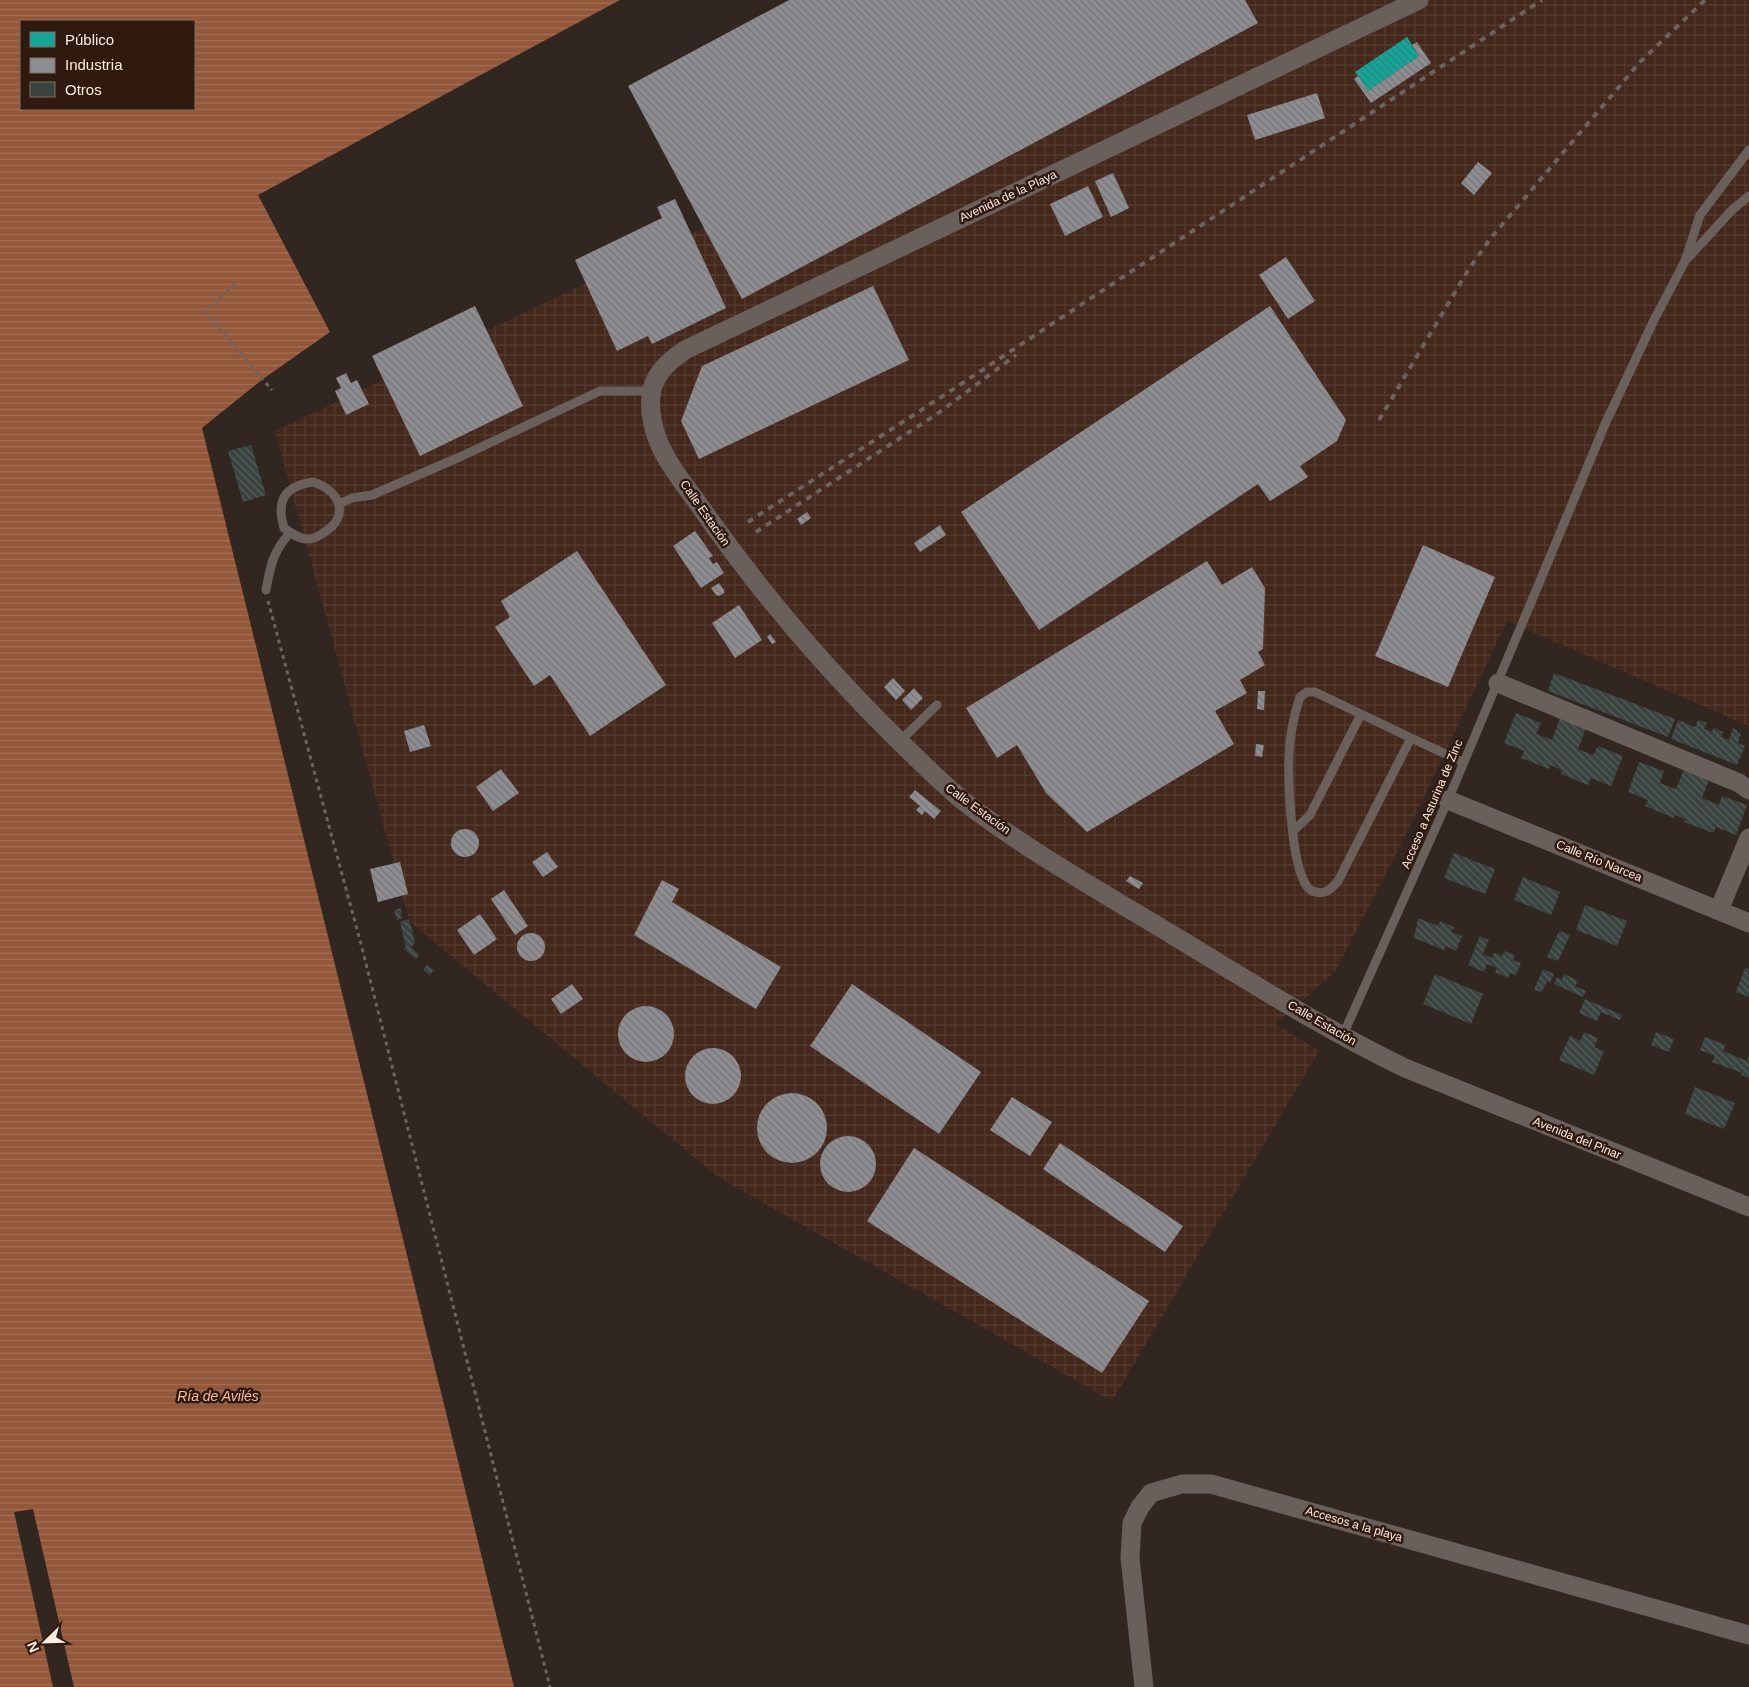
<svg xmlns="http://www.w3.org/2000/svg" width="1749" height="1687" viewBox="0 0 1749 1687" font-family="Arial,sans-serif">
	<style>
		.industrial { fill: url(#industrial-grid) }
		.water { fill: url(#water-rules); fill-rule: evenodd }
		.public { fill: url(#public-back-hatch) }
		.industry { fill: url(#industry-back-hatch) }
		.building { fill: url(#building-back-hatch) }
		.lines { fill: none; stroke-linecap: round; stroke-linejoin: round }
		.path { stroke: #6d6460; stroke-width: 3; stroke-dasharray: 4 4; stroke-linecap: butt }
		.lane { stroke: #69605b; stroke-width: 9 }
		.street { stroke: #69605b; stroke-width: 19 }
		.rail { stroke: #6d625d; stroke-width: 4; stroke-dasharray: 6 6; stroke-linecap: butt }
		.labels { text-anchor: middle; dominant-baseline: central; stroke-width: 5; stroke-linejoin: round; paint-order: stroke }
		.street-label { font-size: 12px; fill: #fcece4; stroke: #301a0f }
		.water-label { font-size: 14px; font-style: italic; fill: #f7bda2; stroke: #301a0f }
	</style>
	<defs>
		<pattern id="industrial-grid" width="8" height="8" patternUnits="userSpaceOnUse" patternTransform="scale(1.25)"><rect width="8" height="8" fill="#43281b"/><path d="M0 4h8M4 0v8" fill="none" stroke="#563d31"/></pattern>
		<pattern id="water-rules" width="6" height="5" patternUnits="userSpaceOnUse" patternTransform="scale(1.25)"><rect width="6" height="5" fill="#935739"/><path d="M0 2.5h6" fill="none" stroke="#a36f56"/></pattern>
		<pattern id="public-back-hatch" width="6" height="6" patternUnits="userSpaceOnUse" patternTransform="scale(1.25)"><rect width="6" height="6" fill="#17a398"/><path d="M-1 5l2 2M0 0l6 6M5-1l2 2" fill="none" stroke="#27877f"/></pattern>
		<pattern id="industry-back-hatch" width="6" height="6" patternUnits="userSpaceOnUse" patternTransform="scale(1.25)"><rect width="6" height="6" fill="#8d8d92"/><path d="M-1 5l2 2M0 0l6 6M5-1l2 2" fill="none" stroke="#767477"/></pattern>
		<pattern id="building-back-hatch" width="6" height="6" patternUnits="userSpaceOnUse" patternTransform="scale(1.25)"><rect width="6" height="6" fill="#384340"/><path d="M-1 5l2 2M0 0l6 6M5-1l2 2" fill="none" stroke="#565e5b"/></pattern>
	</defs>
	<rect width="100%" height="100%" fill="#322620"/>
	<path class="industrial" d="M1132 0H1749V726L1507 621 1408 831 1335 972 1275 1024 1319 1051 1112 1401 718 1177 410 922 275 431 1124 28Z"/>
	<path class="water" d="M0 0H620L258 195 330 332 263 379 202 428 514 1687H74L33 1509 14 1512 53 1687H0ZM21 21H194V109H21Z"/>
	<path class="public" d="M1407 37 1419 56 1368 91 1355 72Z"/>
	<path class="industry" d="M789 0H1245L1258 23 742 299 628 86Z
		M1417 42 1431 63 1371 103 1354 79 1358 76 1368 91 1419 56 1412 45Z
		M1317 93 1325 118 1255 140 1247 115Z
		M1478 162 1492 173 1474 195 1461 183Z
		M1113 173 1129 208 1111 217 1095 181Z
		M1088 186 1103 217 1065 236 1050 204Z
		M675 199 726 308 652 344 648 336 617 351 575 260 662 218 657 207Z
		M1286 257 1315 301 1288 319 1259 275Z
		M873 286 909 360 699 459 681 421 702 366Z
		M475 306 523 406 420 456 372 356Z
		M1270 306 1346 420 1337 441 1300 466 1308 477 1270 501 1258 484 1039 630 961 512Z
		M346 373 351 383 357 380 369 404 346 415 335 391 341 388 336 378Z
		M807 512 811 518 801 525 797 519Z
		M940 525 946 535 920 552 914 543Z
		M695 531 713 556 709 558 713 564 717 562 724 573 701 588 673 546Z
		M1423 545 1495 577 1448 687 1375 656Z
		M577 551 666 685 590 736 550 675 534 686 495 627 510 617 501 601Z
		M1207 561 1222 585 1252 567 1265 588 1263 649 1258 652 1265 665 1240 680 1247 693 1215 711 1234 744 1087 832 1046 793 1017 745 997 758 966 708Z
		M719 583 724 590V593L719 596 716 595 711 588Z
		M739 605 762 640 735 658 712 623Z
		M770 634 776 642 772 644 767 637Z
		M893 678 905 691 896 700 884 687Z
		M914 688 923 698 911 710 902 700Z
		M1258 691H1265L1264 710 1257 709Z
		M424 725 431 746 410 752 404 731Z
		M1256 744 1264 745 1262 757 1255 756Z
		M501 769 519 793 493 811 476 787Z
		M915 790 941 811 934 819 925 811 922 815 916 810 920 806 909 797Z
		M451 843a14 14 0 1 1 28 0a14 14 0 1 1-28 0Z
		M547 852 558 867 543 877 532 862Z
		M400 862 408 894 378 902 370 869Z
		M1130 876 1143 883 1139 889 1126 881Z
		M662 880 679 889 672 902 781 967 756 1009 634 935Z
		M504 890 528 926 515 935 491 899Z
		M480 914 497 939 474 955 457 930Z
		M517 947a14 14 0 1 1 28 0a14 14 0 1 1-28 0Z
		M572 984 583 999 561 1014 551 999Z
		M852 984 981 1072 939 1134 810 1046Z
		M618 1034a28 28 0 1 1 56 0a28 28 0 1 1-56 0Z
		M685 1076a28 28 0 1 1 56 0a28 28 0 1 1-56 0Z
		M757 1128a35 35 0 1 1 70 0a35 35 0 1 1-70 0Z
		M1012 1097 1052 1122 1030 1156 990 1130Z
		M820 1164a28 28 0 1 1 56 0a28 28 0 1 1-56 0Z
		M1060 1143 1183 1226 1165 1252 1043 1169Z
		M914 1148 1149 1301 1102 1373 867 1221Z"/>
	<path class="building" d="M251 445 266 495 243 502 228 451Z
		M1554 673 1675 719 1668 737 1548 691Z
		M1516 713 1541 723 1536 734 1552 740 1560 718 1586 728 1578 749 1593 755 1598 746 1623 756 1611 786 1591 778 1588 785 1561 774 1562 770 1550 765 1549 769 1521 758 1524 751 1504 743Z
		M1678 720 1695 727 1698 720 1707 723 1704 729 1712 732 1714 728 1723 732 1721 737 1729 740 1733 728 1738 731 1737 732 1741 734 1738 743 1745 746 1737 765 1671 739Z
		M1639 762 1664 771 1660 783 1676 789 1685 767 1710 777 1702 798 1719 805 1722 796 1747 805 1736 835 1716 827 1713 833 1684 822 1685 819 1675 815 1674 818 1645 806 1648 800 1628 792Z
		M1454 853 1495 869 1485 894 1444 878Z
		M1523 877 1560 892 1551 915 1514 900Z
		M1585 905 1627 921 1617 946 1576 930Z
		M401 908 402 918 397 920 394 910Z
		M1418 918 1438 926 1440 921 1454 927 1451 932 1462 936 1456 951 1446 946 1444 950 1414 938Z
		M409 919 415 943 411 947 419 955 416 959 403 948H406L400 922Z
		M1559 931 1570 935 1558 961 1547 957Z
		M1480 936 1489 940 1483 954 1492 958 1494 953 1502 956 1504 951 1515 955 1513 960 1521 963 1516 975 1510 973 1508 978 1495 972 1497 968 1487 964 1484 972 1468 965Z
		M427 965 434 970 430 975 423 970Z
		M1745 968 1749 969V997L1736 992Z
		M1543 969 1554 974 1550 983 1547 981 1542 992 1534 990Z
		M1435 974 1483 994 1471 1024 1423 1004Z
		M1564 974 1578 981 1575 986 1586 991 1583 997 1554 984 1557 977 1562 980Z
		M1585 999 1622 1015 1620 1020 1601 1012 1597 1021 1579 1013Z
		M1584 1032 1598 1038 1594 1047 1604 1051 1594 1075 1559 1060 1570 1036 1580 1041Z
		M1656 1032 1674 1039 1669 1052 1651 1045Z
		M1705 1037 1726 1045 1723 1051 1747 1061 1749 1055V1078L1741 1075 1742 1073 1712 1062 1715 1056 1700 1050Z
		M1695 1087 1735 1103 1724 1129 1685 1114Z"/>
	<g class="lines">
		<path class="path" d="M235 284 204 311 272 390
			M268 601 362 948 550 1687"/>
		<path class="lane" d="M1687 259 1732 210 1749 196
			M313 482C339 490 352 516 323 533 319 536 314 539 309 539 300 540 291 533 284 528 276 501 284 486 313 482Z
			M339 504 352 498 372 495 462 456 600 391H651
			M266 590C270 567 273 551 290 533
			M1307 692H1315L1411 738 1338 881C1332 888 1326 895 1316 892 1311 891 1307 888 1305 883 1291 859 1288 783 1289 754 1290 734 1294 715 1300 697Z
			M1411 738 1463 762
			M900 741 937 705
			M1293 831 1310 815 1361 714
			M1343 1035 1448 800 1540 581 1606 422 1654 320 1685 261 1700 215 1749 150"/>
		<path class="street" d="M1419 0 685 350C658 368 646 385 652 419 657 453 683 482 702 509 760 592 826 669 898 740 922 763 945 787 971 807 1034 854 1103 893 1171 934 1247 980 1324 1029 1405 1068L1749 1207
			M1498 683 1739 783 1749 790
			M1448 800 1749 923
			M1719 910 1749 838
			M1144 1687 1130 1558 1132 1523 1140 1507 1151 1493 1182 1484H1211L1749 1635"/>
		<path class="rail" d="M1379 420 1467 272 1490 239 1640 62 1705 0
			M748 522 949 392 1542 0
			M756 532 937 414 1016 355"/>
	</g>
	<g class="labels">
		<g class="street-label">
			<text transform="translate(1008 196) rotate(-25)">Avenida de la Playa</text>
			<text transform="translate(705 513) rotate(55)">Calle Estación</text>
			<text transform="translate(1432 804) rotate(-67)">Acceso a Asturina de Zinc</text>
			<text transform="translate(978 809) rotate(36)">Calle Estación</text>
			<text transform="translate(1599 861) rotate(22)">Calle Río Narcea</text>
			<text transform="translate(1322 1023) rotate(30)">Calle Estación</text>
			<text transform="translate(1577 1138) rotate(22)">Avenida del Pinar</text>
			<text transform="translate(1354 1524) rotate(16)">Accesos a la playa</text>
		</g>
		<g class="water-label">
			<text x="218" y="1396">Ría de Avilés</text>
		</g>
	</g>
	<rect x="20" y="20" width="175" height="90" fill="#301a0f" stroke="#826e64"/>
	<rect x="30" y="32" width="25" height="15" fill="#17a398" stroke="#826e64"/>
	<text x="65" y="45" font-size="15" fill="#fcece4">Público</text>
	<rect x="30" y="58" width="25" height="15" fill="#8d8d92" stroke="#826e64"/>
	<text x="65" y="70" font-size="15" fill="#fcece4">Industria</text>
	<rect x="30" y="82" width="25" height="15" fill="#384340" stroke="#826e64"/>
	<text x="65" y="95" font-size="15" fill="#fcece4">Otros</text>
	<g transform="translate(45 1642) rotate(247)" stroke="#301a0f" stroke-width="4" paint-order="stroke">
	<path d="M0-4L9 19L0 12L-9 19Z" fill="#fcece4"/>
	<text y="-8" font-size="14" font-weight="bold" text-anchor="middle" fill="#fcece4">N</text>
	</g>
</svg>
